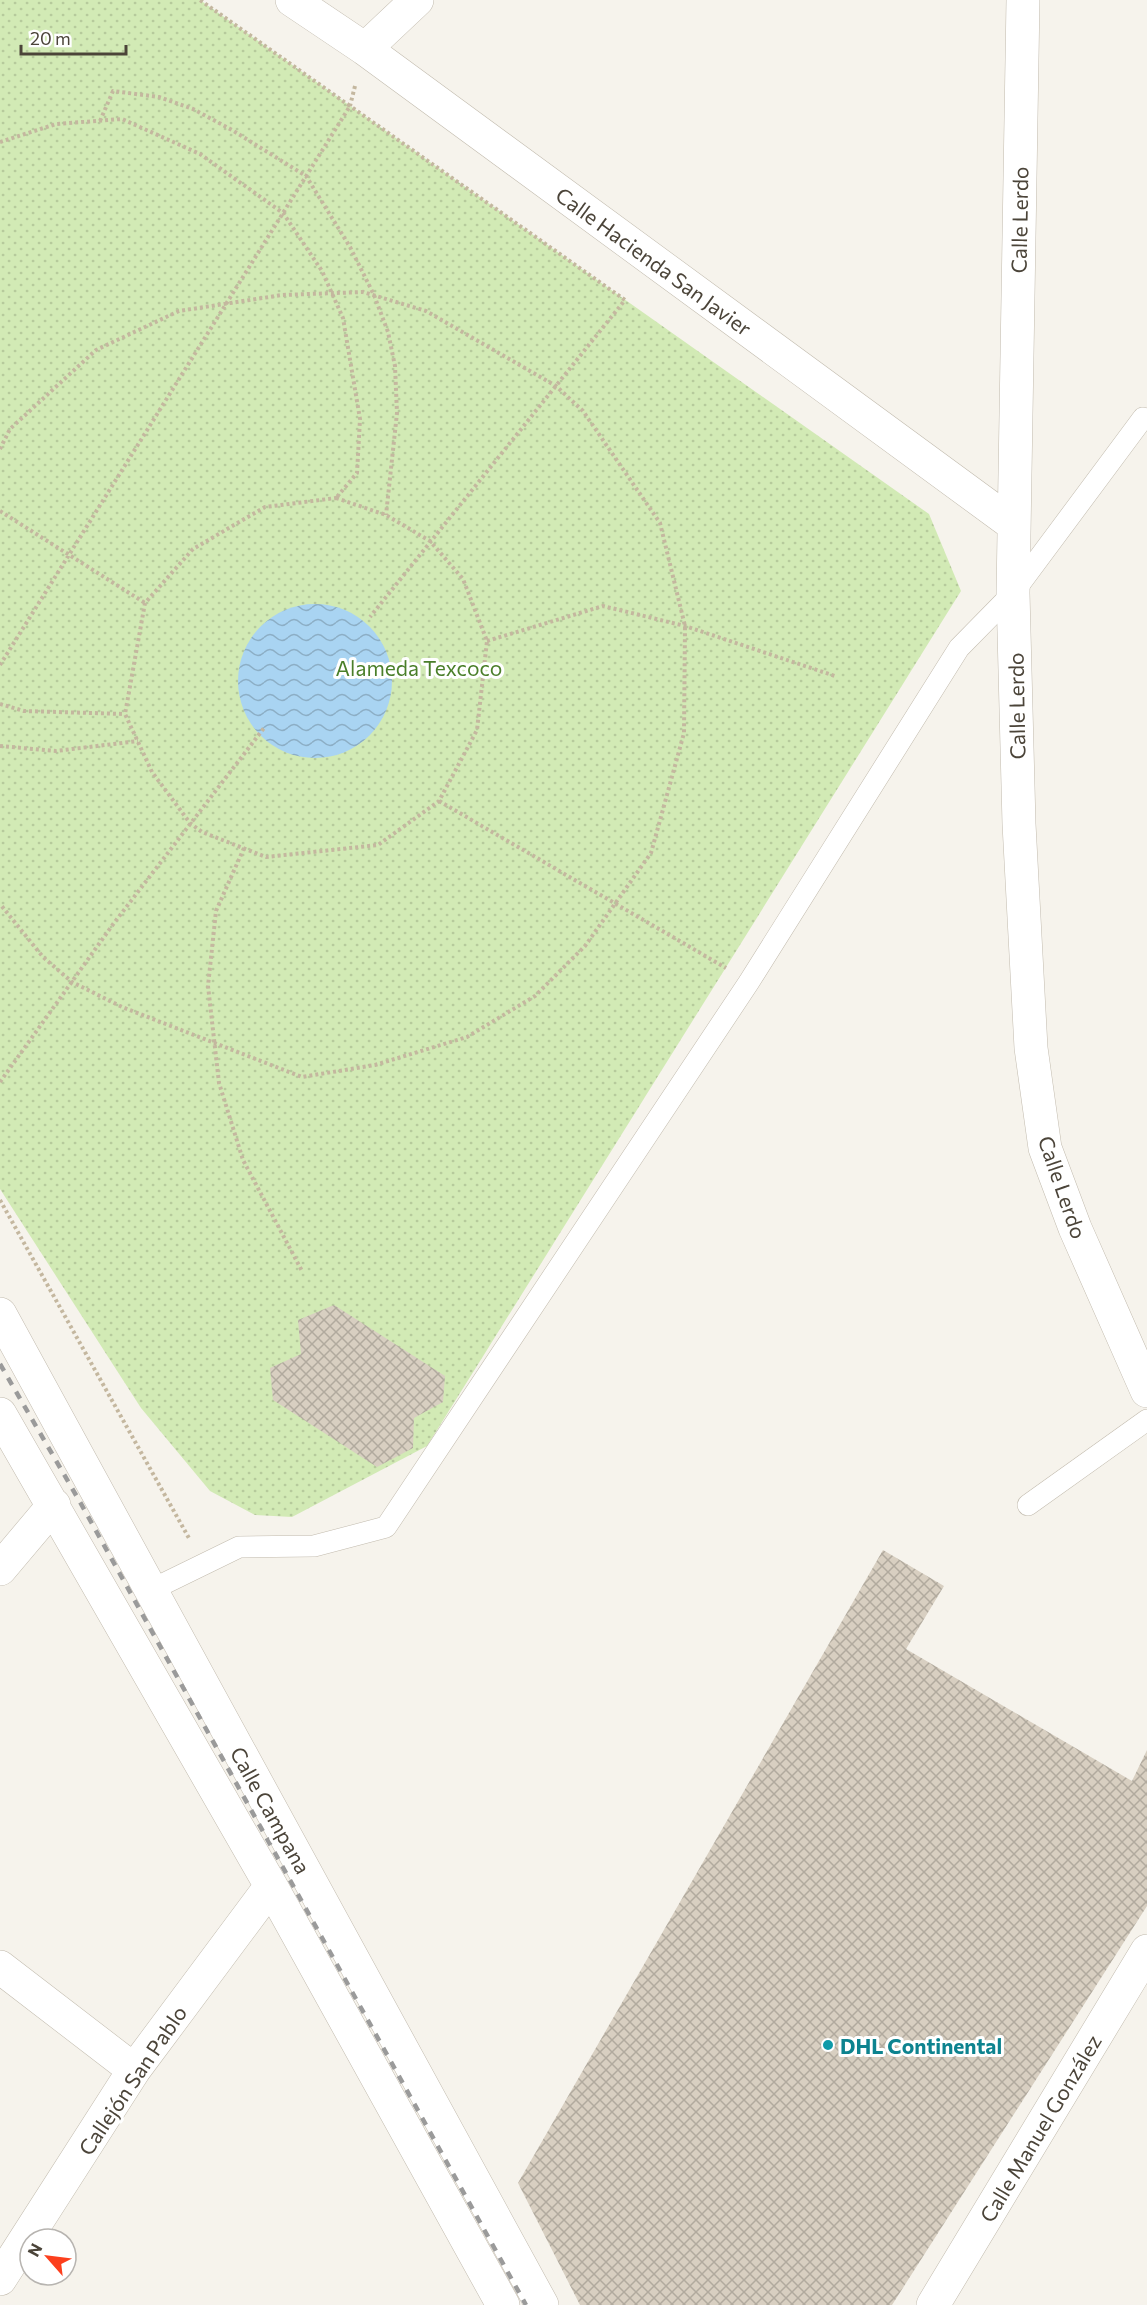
<svg xmlns="http://www.w3.org/2000/svg" width="1147" height="2305" viewBox="0 0 1147 2305" font-family="Commissioner,sans-serif">
	<style>
		.park { fill: url(#park-dots) }
		.water { fill: url(#water-waves) }
		.building { fill: url(#building-cross-hatch) }
		.lines { fill: none; stroke-linecap: round; stroke-linejoin: round }
		.service-casing { stroke: #c2bbae; stroke-width: 22 }
		.minor-casing { stroke: #c2bbae; stroke-width: 34 }
		.path { stroke: #c4b79f; stroke-width: 4; stroke-dasharray: 3 3; stroke-linecap: butt }
		.service { stroke: #fff; stroke-width: 21 }
		.minor { stroke: #fff; stroke-width: 33 }
		.rail { stroke: #9a9a9a; stroke-width: 4.5; stroke-dasharray: 8 8; stroke-linecap: butt }
		.culture-dot { fill: #0f9aa8; stroke: #fff; stroke-width: 2 }
		.labels { text-anchor: middle; dominant-baseline: central; stroke-width: 6; stroke-linejoin: round; paint-order: stroke }
		.street-label { font-size: 21px; fill: #4b4439; stroke: #fff }
		.park-label { font-size: 21px; fill: #4a7f2a; stroke: #fff }
		.culture-label { font-size: 21px; font-weight: bold; fill: #0d838f; stroke: #fff; text-anchor: start }
	</style>
	<defs>
		<pattern id="park-dots" width="8" height="8" patternUnits="userSpaceOnUse" patternTransform="scale(1.5)"><rect width="8" height="8" fill="#d2eab5"/><path d="M2 2h.1M6 6h.1" fill="none" stroke="#b6ca9c" stroke-width="1.8" stroke-linecap="round"/></pattern>
		<pattern id="water-waves" width="16" height="10" patternUnits="userSpaceOnUse" patternTransform="scale(1.5)"><rect width="16" height="10" fill="#a9d4f2"/><path d="M0 5q4-4 8 0t8 0" fill="none" stroke="#8caec5"/></pattern>
		<pattern id="building-cross-hatch" width="8" height="8" patternUnits="userSpaceOnUse" patternTransform="scale(1.5)"><rect width="8" height="8" fill="#d8cfc1"/><path d="M0 0l8 8M0 8l8-8" fill="none" stroke="#b1aa9e"/></pattern>
	</defs>
	<rect width="100%" height="100%" fill="#f6f3ec"/>
	<path class="park" d="M0 0H200L929 514 961 591 427 1446 292 1517 255 1515 210 1491 141 1408 0 1189Z"/>
	<path class="water" d="M238 681a77 77 0 1 1 154 0a77 77 0 1 1-154 0Z"/>
	<path class="building" d="M334 1305 445 1376 443 1402 414 1418 413 1448 377 1467 273 1400 270 1368 301 1354 298 1320Z
		M883 1550 944 1586 906 1649 1132 1781 1147 1750V1906L892 2305H580L518 2183Z"/>
	<g class="lines">
		<defs>
			<path id="service" d="M1028 1505 1147 1420
				M151 1590 239 1547 314 1546 386 1527 749 982 959 648 1013 593 1143 418"/>
			<path id="minor" d="M292 0 365 49 1014 525
				M1023 0 1013 593 1019 824 1031 1048 1045 1148 1075 1228 1147 1391
				M365 49 417 0
				M0 1314 542 2305
				M0 1414 271 1886 503 2305
				M0 1569 54 1505
				M0 1967 134 2070
				M0 2279 134 2070 271 1886
				M933 2305 1147 1951"/>
		</defs>
		<use href="#service" class="service-casing"/>
		<use href="#minor" class="minor-casing"/>
		<path class="path" d="M355 86 350 106 625 300 370 617
			M100 121 113 91 159 97 193 109 232 130 306 176 350 247 374 295 388 332 395 366 397 413 386 515
			M0 142 56 124 122 119 200 154 283 213 322 271 343 318 360 419 357 473 336 498
			M0 449 10 429 96 350 179 311 282 295 363 292 426 311 556 386 583 411 660 523 685 626 684 733 651 853 585 946 535 996 467 1037 375 1065 302 1077 122 1007 72 982 43 957 0 904
			M336 498 386 515 430 541 463 579 487 641 477 730 439 801 378 845 266 857 202 832 190 823 152 772 125 714 145 603 193 549 265 507Z
			M0 511 145 603
			M487 641 603 606 685 626 835 676
			M0 665 350 106 200 0
			M0 704 24 711 125 714
			M0 746 56 751 138 741
			M439 801 726 968
			M244 848 216 911 208 986 219 1083 243 1160 302 1271
			M0 1082 114 923 264 728
			M0 1200 190 1540"/>
		<use href="#service" class="service"/>
		<use href="#minor" class="minor"/>
		<path class="rail" d="M0 1364 80 1502 526 2305"/>
	</g>
	<circle class="culture-dot" cx="828" cy="2045" r="6"/>
	<g class="labels">
		<g class="street-label">
			<text transform="translate(1019 220) rotate(-89)">Calle Lerdo</text>
			<text transform="translate(654 261) rotate(36)">Calle Hacienda San Javier</text>
			<text transform="translate(1016 706) rotate(-91)">Calle Lerdo</text>
			<text transform="translate(1063 1187) rotate(71)">Calle Lerdo</text>
			<text transform="translate(271 1810) rotate(61)">Calle Campana</text>
			<text transform="translate(132 2080) rotate(-56)">Callejón San Pablo</text>
			<text transform="translate(1040 2128) rotate(-59)">Calle Manuel González</text>
		</g>
		<g class="park-label">
			<text x="419" y="667">Alameda Texcoco</text>
		</g>
		<g class="culture-label">
			<text x="840" y="2045">DHL Continental</text>
		</g>
	</g>
	<g transform="translate(48 2257) rotate(298)"><circle r="28" fill="#ffffff" stroke="#b7b4b0" stroke-width="1.5"/>
	<path d="M0-4.5L10 22L0 15L-10 22Z" fill="#fc3f1d"/>
	<text y="-9" font-size="16" font-weight="bold" text-anchor="middle" fill="#4b4439">N</text>
	</g>
	<path d="M21 45v9h105v-9" fill="none" stroke="#4b4439" stroke-width="3"/>
	<text x="30" y="45" font-size="18" fill="#4b4439" stroke="#ffffff" stroke-width="4.5" paint-order="stroke">20 m</text>
</svg>
